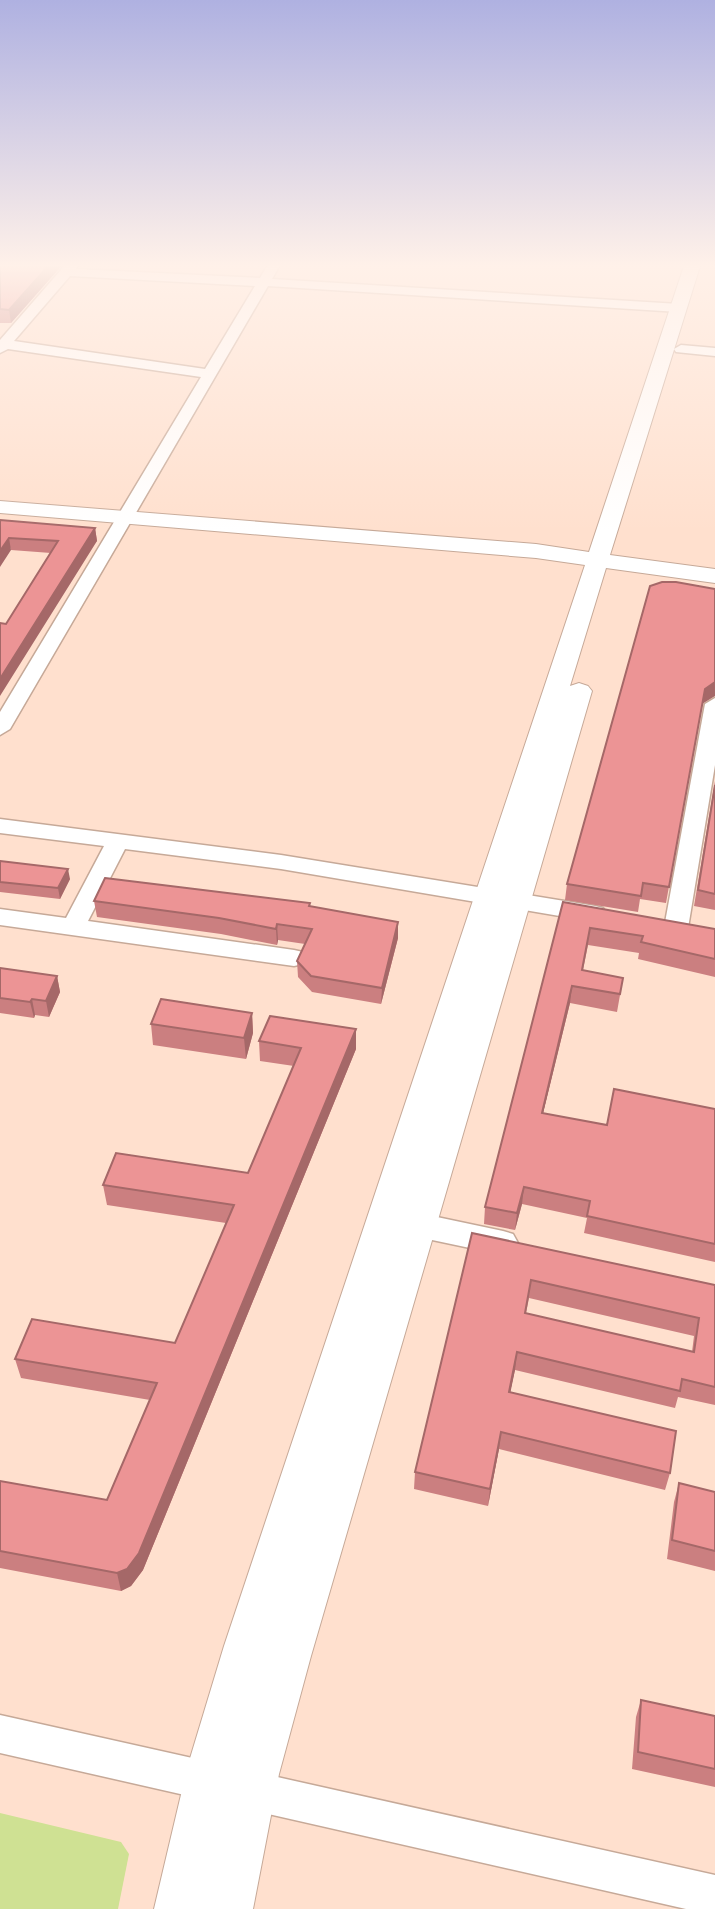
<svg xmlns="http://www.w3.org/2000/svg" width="715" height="1909" viewBox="0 0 715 1909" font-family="'Noto Sans',sans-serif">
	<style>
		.green { fill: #cfe193 }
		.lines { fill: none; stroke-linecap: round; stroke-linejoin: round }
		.minor-casing { stroke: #c6a998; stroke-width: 3 }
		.major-casing { stroke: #c6a998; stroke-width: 2 }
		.minor { fill: #fff; fill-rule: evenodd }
		.major { fill: #fff; fill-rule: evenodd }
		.wall { fill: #cb7f80; fill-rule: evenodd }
		.shaded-wall { fill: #a56868 }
		.building { fill: #ec9495; stroke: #a56868; stroke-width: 2; fill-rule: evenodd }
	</style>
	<rect width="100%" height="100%" fill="#ffe0ce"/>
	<path class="green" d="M0 1813 121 1842 129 1854 118 1909H0Z"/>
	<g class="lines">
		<defs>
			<path id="minor" d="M67 263H80L76 269 260 278 269 263H281L272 279 679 304 686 308 679 312 268 286 10 729 0 735V712L201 377 8 349 0 353V340ZM70 276 255 286 205 369 14 341Z
				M681 345 715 348V356L676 352 674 349Z
				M715 698V765L688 928 684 934H668L664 928 705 704Z
				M0 819 281 855 595 906 603 908 607 914 603 920 595 922 281 869 125 849 88 921 294 950 303 952 306 958 303 964 294 966 0 925V909L66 918 104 846 0 833Z
				M418 1213 503 1231 513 1234 518 1243 513 1252 503 1255 418 1237 408 1233 403 1225 408 1217Z
				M0 1715 715 1875V1909H686L0 1753Z"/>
			<path id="major" d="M685 263H701L610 555 715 569V583L606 568 570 686 579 683 588 686 592 691 311 1656 279 1774 253 1909H154L188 1765 224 1646 585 565 536 558 0 513V501L536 544 589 552Z"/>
		</defs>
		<use href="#minor" class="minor-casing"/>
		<use href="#major" class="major-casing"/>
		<use href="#minor" class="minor"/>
		<use href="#major" class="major"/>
	</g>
	<path class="wall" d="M0 263H64L11 323H0Z
		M0 520 95 528 97 541 6 624 51 553 11 550Z
		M702 703 666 903 640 899 638 912 565 900 567 884Z
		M715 781V910L694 906Z
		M0 861 70 879 60 899 0 892Z
		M94 901 310 903V906L398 938 381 1004 312 992 298 977 297 961 305 944 278 940 277 945 221 934 97 917Z
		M563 902 715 929V977L638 959 639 953 588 945 583 970 623 978 617 1012 570 1003 543 1113 607 1125 715 1109V1262L584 1233 587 1218 522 1204 515 1230 484 1224 485 1207Z
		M0 968 57 976 60 992 49 1017 35 1015 34 1018 0 1013Z
		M252 1013 253 1033 246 1059 153 1045 151 1024Z
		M259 1041 356 1049 143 1570 131 1586 121 1591 0 1568V1481L107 1500 150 1400 21 1378 15 1359 175 1343 226 1223 107 1205 103 1185 248 1173 294 1066 260 1061Z
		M472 1233 715 1285V1405L678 1397 675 1408 515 1370 510 1392 670 1473 665 1490 499 1449 488 1506 414 1489 415 1472ZM529 1298 694 1336 692 1352 526 1313Z
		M679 1483 715 1492V1571L667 1559 674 1502Z
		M641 1700 715 1716V1787L632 1769 636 1717Z"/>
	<path class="shaded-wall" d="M51 263H64L11 323 9 310Z
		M95 528 97 541 0 696V679Z
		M9 538 11 550 0 567V551Z
		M715 682V696L702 704 705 689Z
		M68 869 70 879 60 899 58 888Z
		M398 922V938L381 1004 382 988Z
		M277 924 278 940 277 945 276 929Z
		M57 976 60 992 49 1017 46 1001Z
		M572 986 570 1003 539 1130 542 1113Z
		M32 999 35 1015 34 1018 30 1002Z
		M252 1013 253 1033 246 1059 244 1038Z
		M356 1029V1049L143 1570 131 1586 121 1591 117 1573Z
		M524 1187 522 1204 515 1230 517 1213Z
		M517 1352 515 1370 507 1409 509 1392Z
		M501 1432 499 1449 488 1506 490 1489Z"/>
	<path class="building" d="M0 263H51L9 310 0 309Z
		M0 520 95 528 0 679V623L6 624 58 541 9 538 0 551Z
		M662 582H676L715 589V682L705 689 669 887 643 883 641 896 567 884 650 586Z
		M715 785V894L698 890Z
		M0 861 68 869 58 888 0 882Z
		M105 878 310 903 309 906 398 922 382 988 311 976 297 961 312 929 277 924 276 929 219 918 94 901Z
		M563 902 715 929V959L641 942 643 936 590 928 582 970 623 978 620 994 572 986 542 1113 607 1125 614 1089 715 1109V1244L587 1216 590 1201 524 1187 517 1213 485 1207Z
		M0 968 57 976 46 1001 32 999 30 1002 0 998Z
		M161 999 252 1013 244 1038 151 1024Z
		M270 1016 356 1029 139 1553 127 1569 117 1573 0 1551V1481L107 1500 157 1383 15 1359 32 1319 175 1343 234 1205 103 1185 116 1153 248 1173 301 1048 259 1041Z
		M472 1233 715 1285V1387L682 1379 680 1391 517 1352 509 1392 676 1431 670 1473 501 1432 490 1489 415 1472ZM531 1280 699 1318 694 1352 525 1313Z
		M679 1483 715 1492V1551L672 1540Z
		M641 1700 715 1716V1769L638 1752Z"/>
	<linearGradient id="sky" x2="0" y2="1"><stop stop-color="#afb1e1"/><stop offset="0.5" stop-color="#fff1e9"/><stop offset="1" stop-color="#fff1e9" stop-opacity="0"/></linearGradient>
	<rect width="715" height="531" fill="url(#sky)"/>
</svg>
